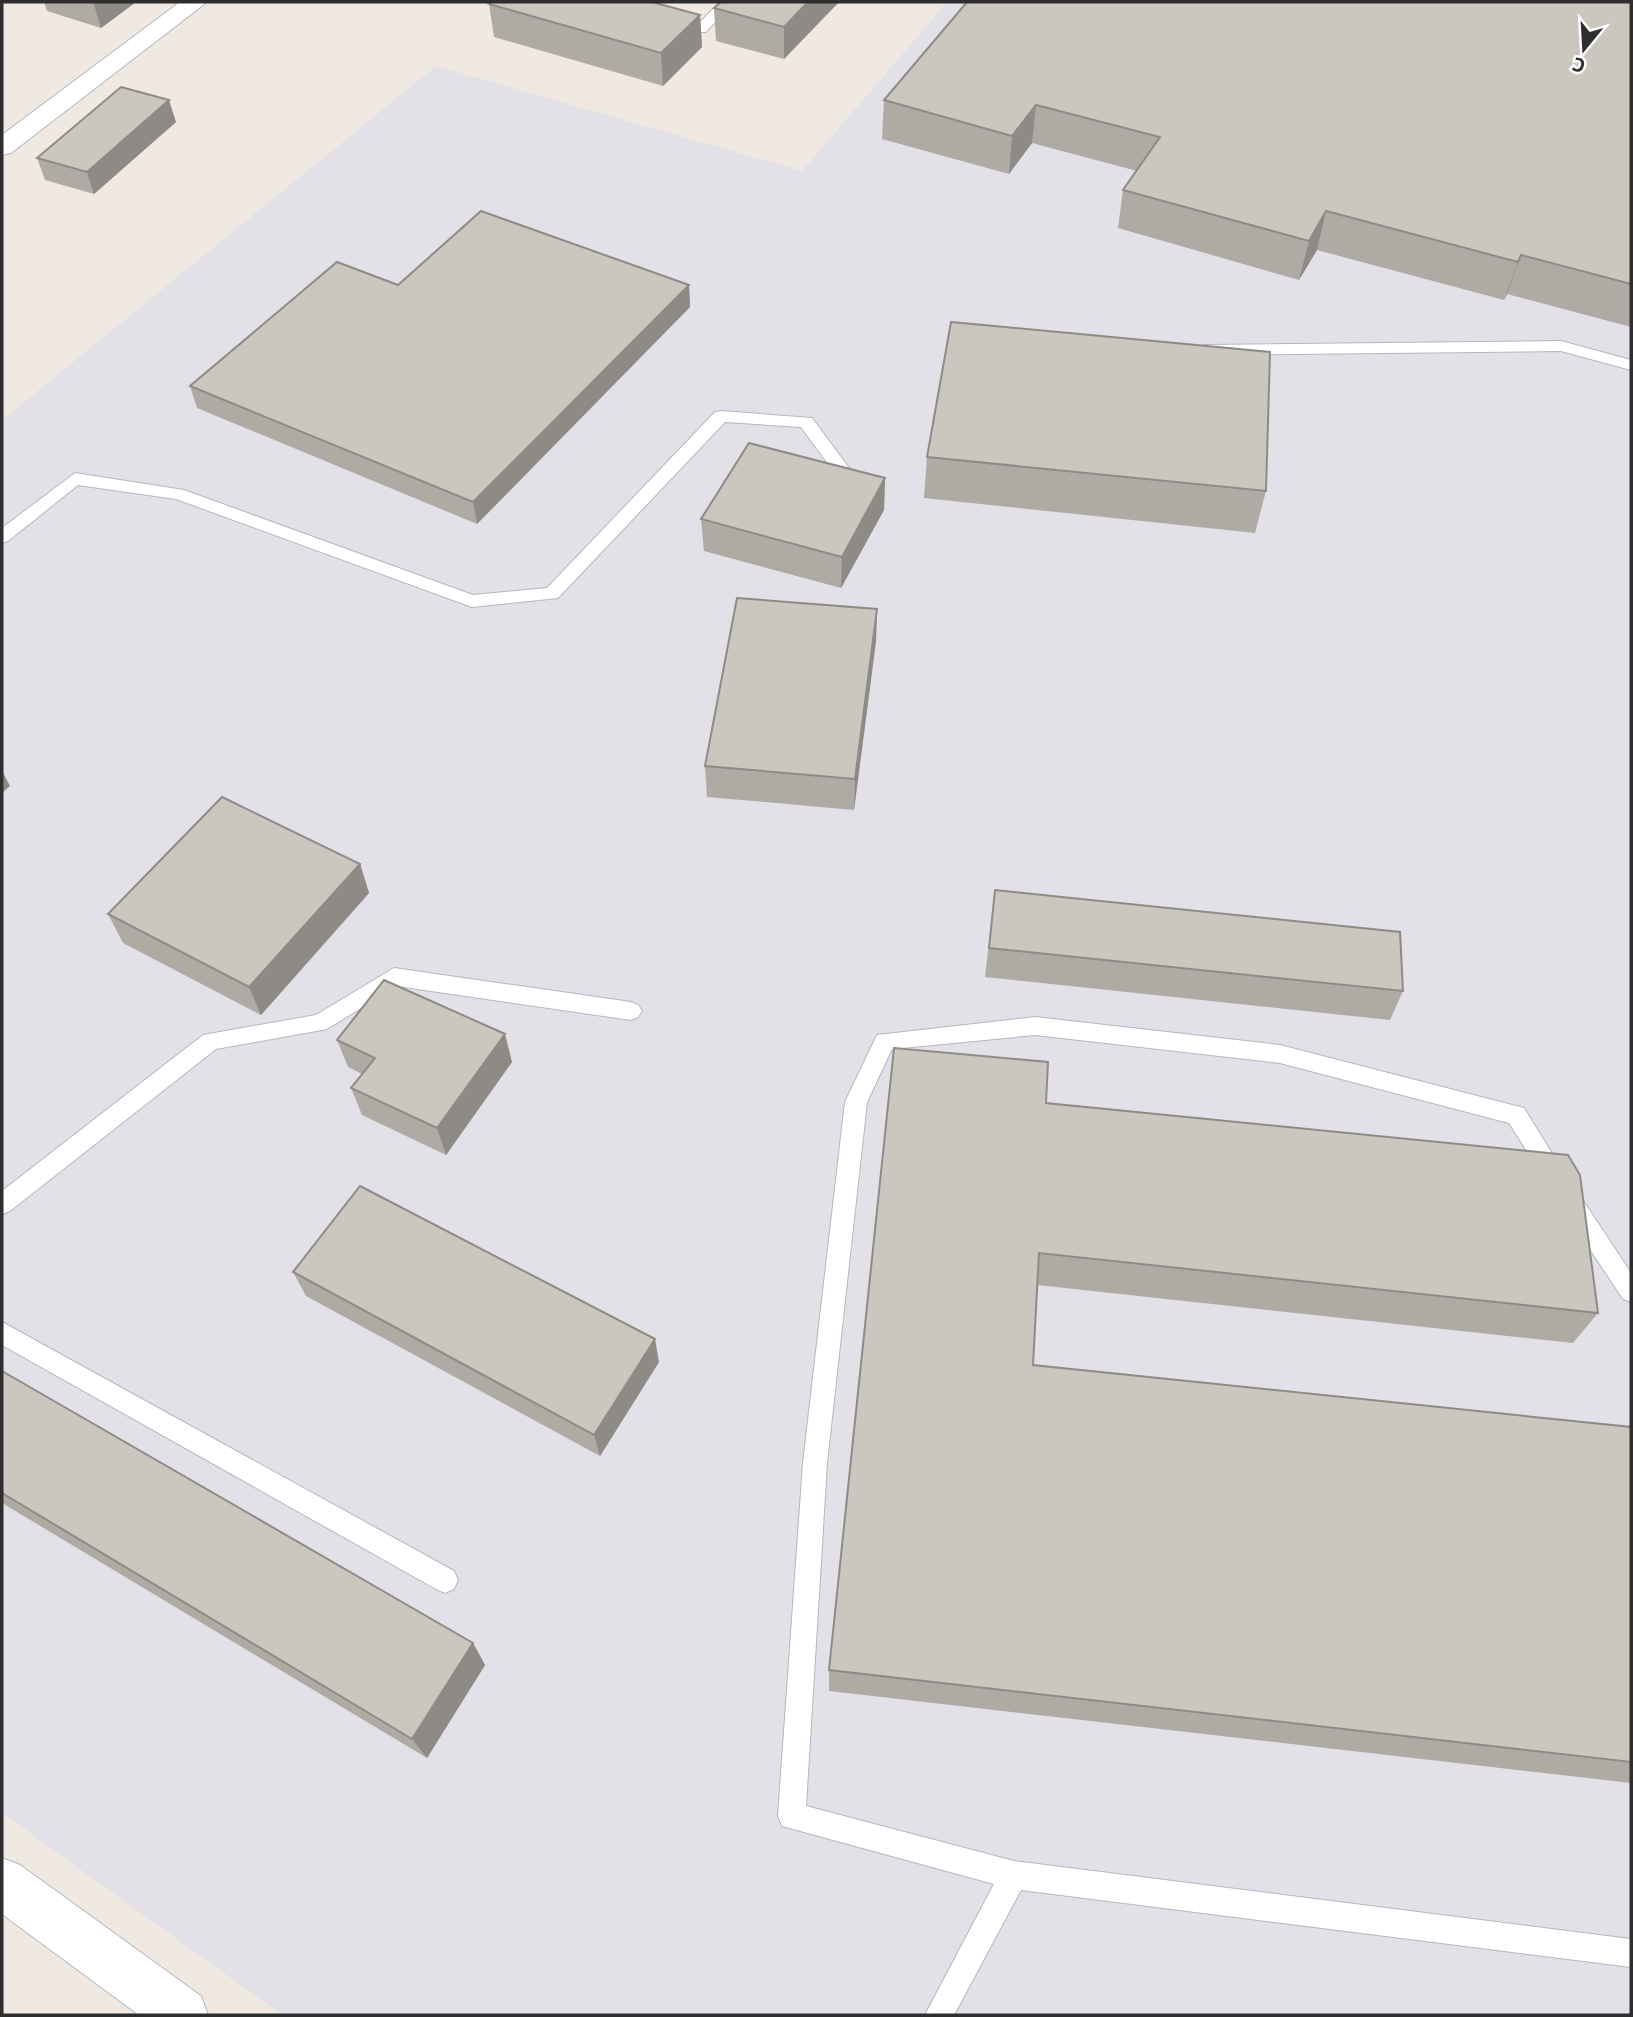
<svg xmlns="http://www.w3.org/2000/svg" width="1633" height="2017" viewBox="0 0 1633 2017" font-family="'Open Sans',sans-serif">
	<style>
		.industrial { fill: #e3e1e8 }
		.lines { fill: none; stroke-linecap: round; stroke-linejoin: round }
		.lane-casing { stroke: #b4b7c1; stroke-width: 2 }
		.street-casing { stroke: #b4b7c1; stroke-width: 2 }
		.secondary-casing { stroke: #b4b7c1; stroke-width: 2 }
		.lane { fill: #fff; fill-rule: evenodd }
		.street { fill: #fff; fill-rule: evenodd }
		.secondary { fill: #fff; fill-rule: evenodd }
		.wall { fill: #afaba4 }
		.shaded-wall { fill: #8e8b86 }
		.building { fill: #cbc7bf; stroke: #8e8b86; stroke-width: 2 }
	</style>
	<rect width="100%" height="100%" fill="#efe9e1"/>
	<path class="industrial" d="M947 2H1631V2015H282L2 1813V420L436 66 802 171Z"/>
	<g class="lines">
		<defs>
			<path id="lane" d="M720 2H734L706 32H696L669 21 676 17 698 24Z
				M1561 341 1631 360V370L1561 351 1205 355 1197 350 1205 345Z
				M721 411 812 418 860 483 857 487H845L801 427 725 422 558 598 472 607 176 499 78 485 8 541 2 543V528L75 473 184 490 473 595 547 588 715 412Z
				M394 968 631 1002 638 1005 642 1011 638 1017 631 1020 397 986 327 1029 216 1049 10 1211 2 1214V1191L203 1035 316 1015Z
				M1035 1017 1280 1045 1516 1106 1524 1108 1566 1176 1563 1183 1555 1186 1547 1183 1509 1123 1280 1063 1035 1035 892 1049 867 1102 827 1463 806 1806 1014 1861 1631 1939V1967L1021 1890 954 2015H925L994 1884 782 1826 778 1816 803 1463 845 1102 877 1035Z
				M1572 1193 1580 1196 1631 1273V1302L1623 1299 1564 1210 1561 1203 1564 1196Z
				M2 1322 454 1571 458 1580 454 1589 445 1593 436 1589 2 1345Z"/>
			<path id="street" d="M180 2H207L11 153 2 155V135Z"/>
			<path id="secondary" d="M2 1858 20 1865 201 1996 208 2015H139L2 1914Z"/>
		</defs>
		<use href="#lane" class="lane-casing"/>
		<use href="#street" class="street-casing"/>
		<use href="#secondary" class="secondary-casing"/>
		<use href="#lane" class="lane"/>
		<use href="#street" class="street"/>
		<use href="#secondary" class="secondary"/>
	</g>
	<path class="wall" d="M44 2H136L101 28 47 11Z
		M839 2 784 59 716 41 714 8Z
		M1631 2V327L1507 294 1504 300 1317 250 1299 280 1118 228 1123 190 1137 171 1032 143 1009 174 882 139 884 100Z
		M489 4 700 15 702 47 663 86 494 37Z
		M176 122 94 194 45 180 37 158Z
		M689 285 690 307 477 524 197 408 190 386Z
		M927 457 1266 491 1255 533 924 498Z
		M885 478 884 510 841 588 704 551 701 519Z
		M877 609 876 641 854 810 707 797 705 766Z
		M360 864 369 893 261 1015 123 943 108 914Z
		M995 890 1403 991 1390 1020 985 977Z
		M337 1040 512 1062 446 1155 362 1115 351 1088 362 1074 348 1067Z
		M1046 1103 1598 1313 1573 1343 1037 1285 1033 1365 1631 1427V1783L829 1691V1670Z
		M293 1272 659 1362 600 1456 306 1296Z
		M2 1371 473 1643 485 1665 427 1758 2 1503Z"/>
	<path class="shaded-wall" d="M93 2H136L101 28Z
		M808 2H839L784 59V27Z
		M700 15 702 47 663 86 661 53Z
		M169 100 176 122 94 194 87 172Z
		M1036 105 1032 143 1009 174 1012 136Z
		M1326 211 1317 250 1299 280 1309 241Z
		M1521 255 1507 294 1504 300 1518 262Z
		M689 285 690 307 477 524 473 502Z
		M885 478 884 510 841 588 842 557Z
		M877 609 876 641 854 810 855 779Z
		M2 771 10 786 2 793Z
		M360 864 369 893 261 1015 249 987Z
		M505 1034 512 1062 446 1155 437 1128Z
		M655 1339 659 1362 600 1456 594 1435Z
		M473 1643 485 1665 427 1758 412 1739Z"/>
	<path class="building" d="M492 2H652L700 15 661 53 489 4Z
		M721 2H808L784 27 714 8Z
		M967 2H1631V284L1521 255 1518 262 1326 211 1309 241 1123 190 1160 137 1036 105 1012 136 884 100Z
		M121 87 169 100 87 172 37 158Z
		M481 211 689 285 473 502 190 386 337 262 398 285Z
		M951 322 1270 352 1266 491 927 457Z
		M749 443 885 478 842 557 701 519Z
		M737 598 877 609 855 779 705 766Z
		M222 797 360 864 249 987 108 914Z
		M995 890 1400 932 1403 991 989 948Z
		M384 980 505 1034 437 1128 351 1088 375 1058 337 1040Z
		M894 1048 1048 1062 1046 1103 1568 1155 1580 1175 1598 1313 1039 1253 1033 1365 1631 1427V1762L829 1670Z
		M360 1186 655 1339 594 1435 293 1272Z
		M2 1371 473 1643 412 1739 2 1493Z"/>
	<rect width="1633" height="2017" fill="none" stroke="#2e2e2e" stroke-width="7"/>
	<g transform="translate(1584 49) rotate(198)" stroke="#ffffff" stroke-width="5" paint-order="stroke">
	<path d="M0-5L12 26L0 18L-12 26Z" fill="#2e2e2e"/>
	<text y="-10" font-size="19" font-weight="bold" text-anchor="middle" fill="#2e2e2e">С</text>
	</g>
</svg>
